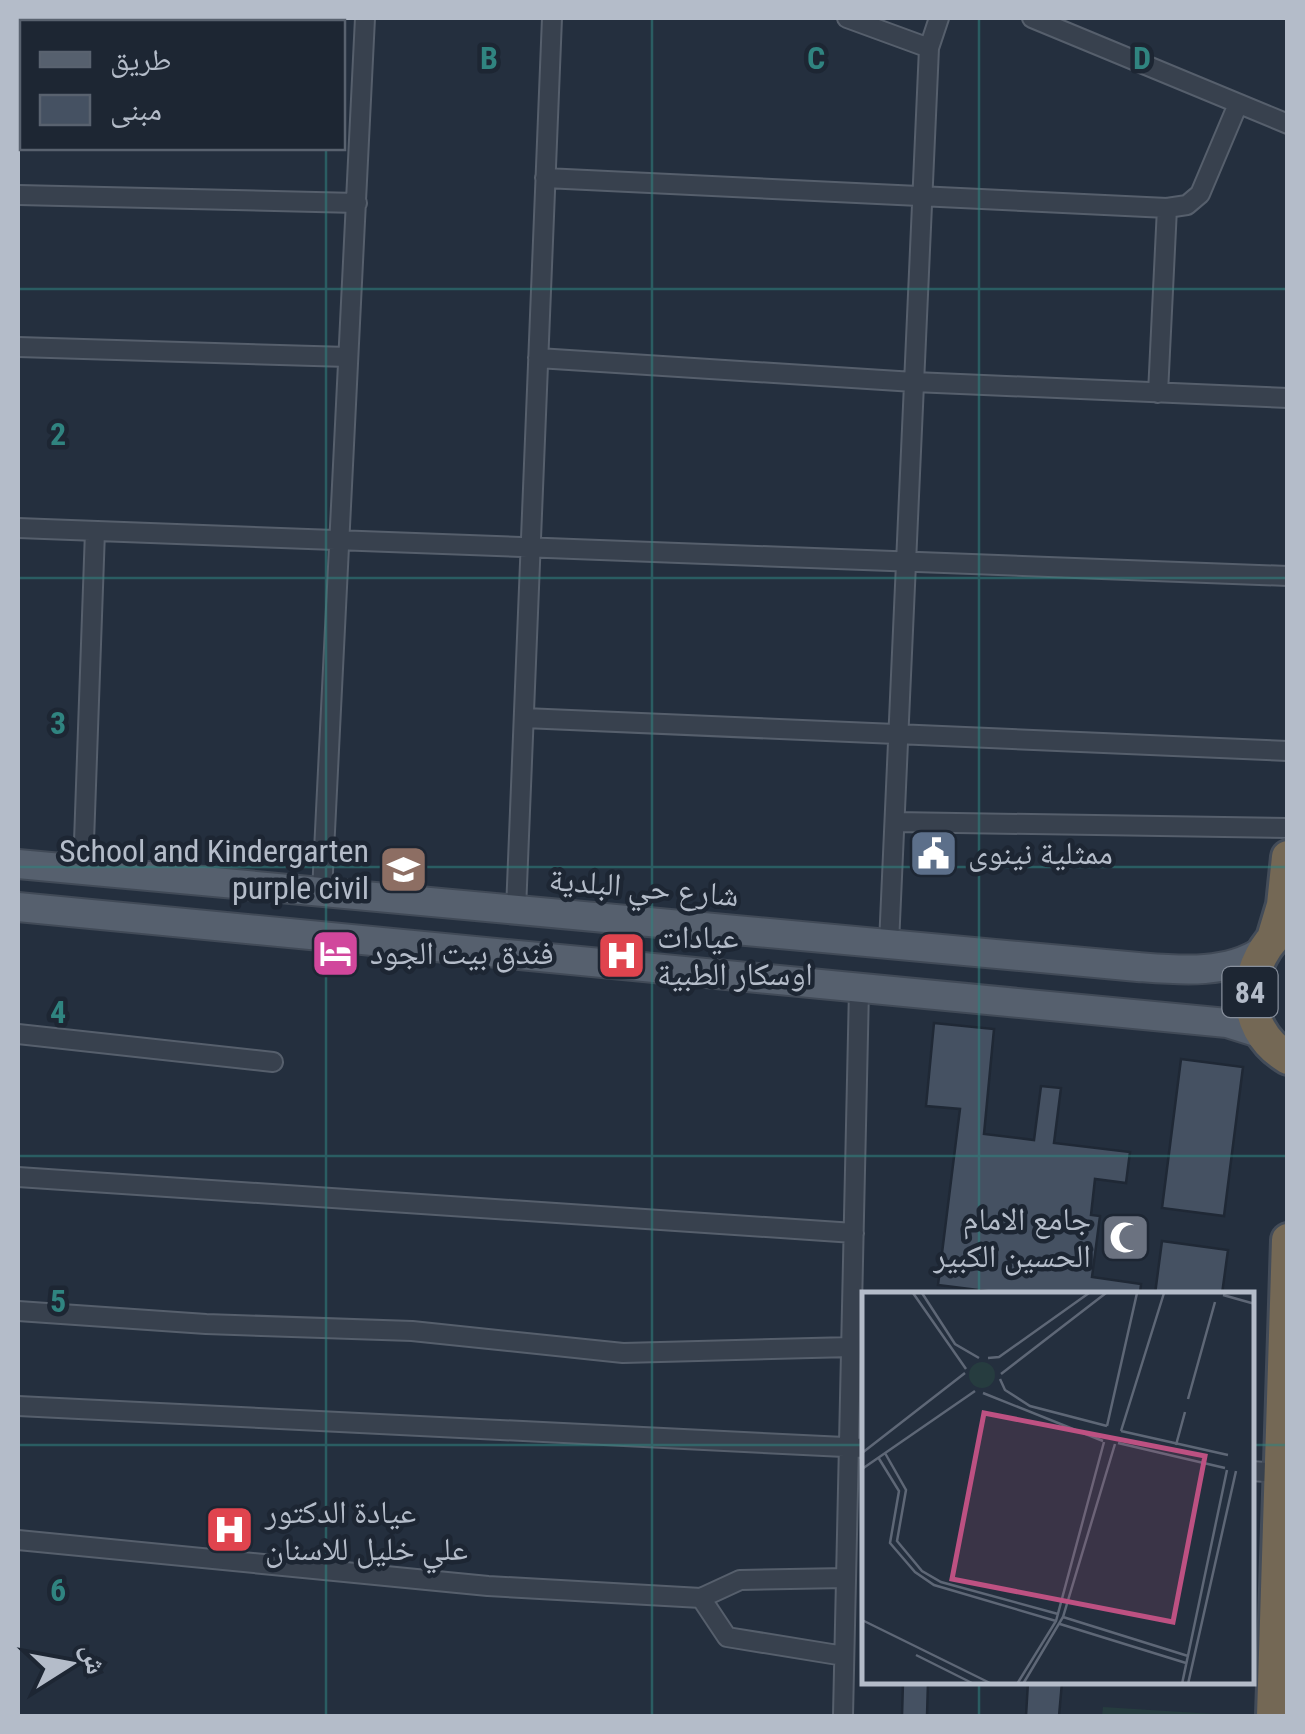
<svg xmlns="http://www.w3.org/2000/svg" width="1305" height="1734" viewBox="0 0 1305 1734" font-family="'Roboto Condensed','Noto Naskh Arabic',sans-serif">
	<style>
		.green { fill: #263c3f }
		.building { fill: #455162; stroke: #1f2835; stroke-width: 2.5 }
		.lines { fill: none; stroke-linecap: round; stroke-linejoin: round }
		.street-casing { stroke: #565f6c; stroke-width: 22 }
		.primary-casing { stroke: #414a57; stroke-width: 32 }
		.highway-casing { stroke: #434c59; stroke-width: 38 }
		.street { stroke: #38414e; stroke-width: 18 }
		.primary { stroke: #56606e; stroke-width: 28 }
		.highway { stroke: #746855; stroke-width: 32 }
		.grid { fill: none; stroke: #308480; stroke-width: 2.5; stroke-opacity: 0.55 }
		.labels { text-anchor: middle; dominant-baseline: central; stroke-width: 9; stroke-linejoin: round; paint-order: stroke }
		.shield { fill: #1d2633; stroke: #878f9c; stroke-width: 2.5 }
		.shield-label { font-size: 30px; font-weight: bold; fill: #b4bcc9 }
		.poi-label { font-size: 32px; fill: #b4bcc9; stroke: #1d2633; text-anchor: start }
		.street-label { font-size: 32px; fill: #b4bcc9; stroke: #1d2633 }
		.inset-road { fill: none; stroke: #5e6776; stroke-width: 2.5 }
		.view { fill: #bd5182; fill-opacity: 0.15; stroke: #bd5182; stroke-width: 5 }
		.inset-edge { fill: none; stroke: #b4bcc9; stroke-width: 5 }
		.grid-label { font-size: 32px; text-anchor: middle; font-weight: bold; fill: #308480; stroke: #1d2633; stroke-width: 9; stroke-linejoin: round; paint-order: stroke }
	</style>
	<rect width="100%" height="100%" fill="#242f3e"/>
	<path class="green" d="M1103 1707 1230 1715V1716H1102Z"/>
	<path class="building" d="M934 1023 994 1029 984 1134 1034 1140 1041 1086 1061 1088 1054 1143 1130 1152 1126 1183 1095 1179 1091 1215 1100 1216 1092 1277 1141 1284 1140 1294H1010L938 1285 960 1109 926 1106Z
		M1181 1059 1243 1067 1224 1216 1162 1208Z
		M1162 1241 1228 1250 1222 1294H1155Z
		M903 1682H928L927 1716H902Z
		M1028 1682H1062L1059 1716H1026Z"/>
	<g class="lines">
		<defs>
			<path id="street" d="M847 18 929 48
				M1032 18 1288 124
				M545 178 1167 208 1187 205 1200 194 1238 104
				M18 195 357 203
				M18 347 348 357
				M538 358 914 382 1288 398
				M1158 393 1167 208
				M18 528 1288 576
				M524 718 1288 751
				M895 822 1288 828
				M83 870 95 531
				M322 892 365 18
				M516 910 552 18
				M889 944 929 48 939 18
				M18 1034 273 1062
				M18 1177 854 1233
				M18 1311 206 1324 412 1331 623 1353 851 1347
				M18 1406 865 1448
				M1252 1471 1280 1473
				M18 1540 488 1586 701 1598 727 1637 844 1656
				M701 1598 740 1580 846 1578
				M843 1716 859 989"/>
			<path id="primary" d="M18 864 1138 967C1178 970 1227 975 1262 951
				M18 907 1227 1023 1262 1034"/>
			<path id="highway" d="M1288 925C1242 959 1236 1027 1288 1058
				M1274 935 1283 905 1288 857
				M1273 1716 1288 1240"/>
		</defs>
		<use href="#street" class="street-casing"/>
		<use href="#primary" class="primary-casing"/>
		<use href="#highway" class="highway-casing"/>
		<use href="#street" class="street"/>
		<use href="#primary" class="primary"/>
		<use href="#highway" class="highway"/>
	</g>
	<path class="grid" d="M326 18V22M652 18V1716M979 18V1294M326 148V1716M18 289H1288M18 578H1288M18 867H1288M18 1156H1288M18 1445H865M1252 1445H1288M979 1682V1716"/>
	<defs>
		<symbol id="civic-square" viewBox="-11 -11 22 22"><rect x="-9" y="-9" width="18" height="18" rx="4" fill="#5c6f8a" stroke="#1d2633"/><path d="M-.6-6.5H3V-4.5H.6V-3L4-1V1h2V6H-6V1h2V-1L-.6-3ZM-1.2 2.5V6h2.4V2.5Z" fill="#fff"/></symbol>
		<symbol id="school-square" viewBox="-11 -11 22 22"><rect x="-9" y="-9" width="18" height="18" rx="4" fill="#8d6e63" stroke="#1d2633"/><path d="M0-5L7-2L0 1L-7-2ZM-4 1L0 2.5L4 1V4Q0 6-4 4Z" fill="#fff"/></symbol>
		<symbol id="hotel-square" viewBox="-11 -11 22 22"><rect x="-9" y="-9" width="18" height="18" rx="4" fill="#d1479c" stroke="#1d2633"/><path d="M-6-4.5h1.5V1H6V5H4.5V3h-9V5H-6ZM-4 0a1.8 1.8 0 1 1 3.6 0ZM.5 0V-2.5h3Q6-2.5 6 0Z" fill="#fff"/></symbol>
		<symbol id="hospital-square" viewBox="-11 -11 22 22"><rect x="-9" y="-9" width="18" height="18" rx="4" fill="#e0444e" stroke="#1d2633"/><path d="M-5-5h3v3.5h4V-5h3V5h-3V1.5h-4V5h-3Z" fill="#fff"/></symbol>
		<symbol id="mosque-square" viewBox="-11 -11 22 22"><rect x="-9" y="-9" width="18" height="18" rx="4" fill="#6b7280" stroke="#1d2633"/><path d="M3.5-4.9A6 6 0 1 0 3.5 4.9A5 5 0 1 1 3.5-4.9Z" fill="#fff"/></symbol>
	</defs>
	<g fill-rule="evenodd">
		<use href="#civic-square" x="906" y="826" width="55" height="55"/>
		<use href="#school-square" x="376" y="842" width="55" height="55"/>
		<use href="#hotel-square" x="308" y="926" width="55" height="55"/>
		<use href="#hospital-square" x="594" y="928" width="55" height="55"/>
		<use href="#mosque-square" x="1098" y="1210" width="55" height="55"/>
		<use href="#hospital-square" x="202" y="1502" width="55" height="55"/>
	</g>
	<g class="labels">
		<rect class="shield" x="1222.5" y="967" width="55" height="50" rx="8"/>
		<g class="shield-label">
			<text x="1250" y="992">84</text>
		</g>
		<g class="poi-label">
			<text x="369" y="851" text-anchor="end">School and Kindergarten<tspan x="369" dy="37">purple civil</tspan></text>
			<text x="968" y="853">ممثلية نينوى</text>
			<text x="657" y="937">عيادات<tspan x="657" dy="37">اوسكار الطبية</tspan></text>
			<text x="370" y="953">فندق بيت الجود</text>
			<text x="1091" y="1219" text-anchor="end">جامع الامام<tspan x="1091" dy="37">الحسين الكبير</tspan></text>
			<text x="265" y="1512">عيادة الدكتور<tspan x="265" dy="37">علي خليل للاسنان</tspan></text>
		</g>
		<g class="street-label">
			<text transform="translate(644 887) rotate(5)">شارع حي البلدية</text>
		</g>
	</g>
	<g transform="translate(862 1292)">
		<rect width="392" height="392" fill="#242f3e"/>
		<path d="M107 83a13 13 0 1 1 26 0a13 13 0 1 1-26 0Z" fill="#263c3f"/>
		<path class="inset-road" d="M51 1 104 77M60 1 93 52 117 66M361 3 393 12M126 66 137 65 227 1M139 82 244 1M138 87 143 98 168 114 245 134M121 101 241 149M326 107 353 10M245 134 275 1M259 139 302 1M259 139 366 163M256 151 363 176M314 153 323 120M0 161 103 81M23 161 44 198 35 249 60 279 79 290 196 322M16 165 37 199 28 251 53 280 72 293 194 329M0 177 113 99M201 325 326 364M0 328 130 392M198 332 324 371M54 363 112 392M155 392 194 329 242 150M161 392 201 325 253 152M320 392 365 178M326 392 374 179"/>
		<path class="view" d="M122 121 343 164 311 330 90 287Z"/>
		<rect width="392" height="392" class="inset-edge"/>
	</g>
	<g class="grid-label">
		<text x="489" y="69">B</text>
		<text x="816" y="69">C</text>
		<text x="1142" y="69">D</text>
		<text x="58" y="445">2</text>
		<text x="58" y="734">3</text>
		<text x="58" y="1023">4</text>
		<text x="58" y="1312">5</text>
		<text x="58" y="1601">6</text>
	</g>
	<rect width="1305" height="1734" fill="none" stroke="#b4bcc9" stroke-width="40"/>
	<rect x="20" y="20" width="325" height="130" fill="#1d2633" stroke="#59626f" stroke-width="2.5"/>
	<rect x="40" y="52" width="50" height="15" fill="#56606e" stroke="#59626f" stroke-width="2.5"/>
	<text x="110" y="70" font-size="30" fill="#b4bcc9">طريق</text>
	<rect x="40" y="95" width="50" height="30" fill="#455162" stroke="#59626f" stroke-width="2.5"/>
	<text x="110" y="120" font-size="30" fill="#b4bcc9">مبنى</text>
	<g transform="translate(70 1664) rotate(79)" stroke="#1d2633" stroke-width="8" paint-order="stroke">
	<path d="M0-8L18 38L0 25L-18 38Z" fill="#b4bcc9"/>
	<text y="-15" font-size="28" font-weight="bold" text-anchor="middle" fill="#b4bcc9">ش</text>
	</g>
</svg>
